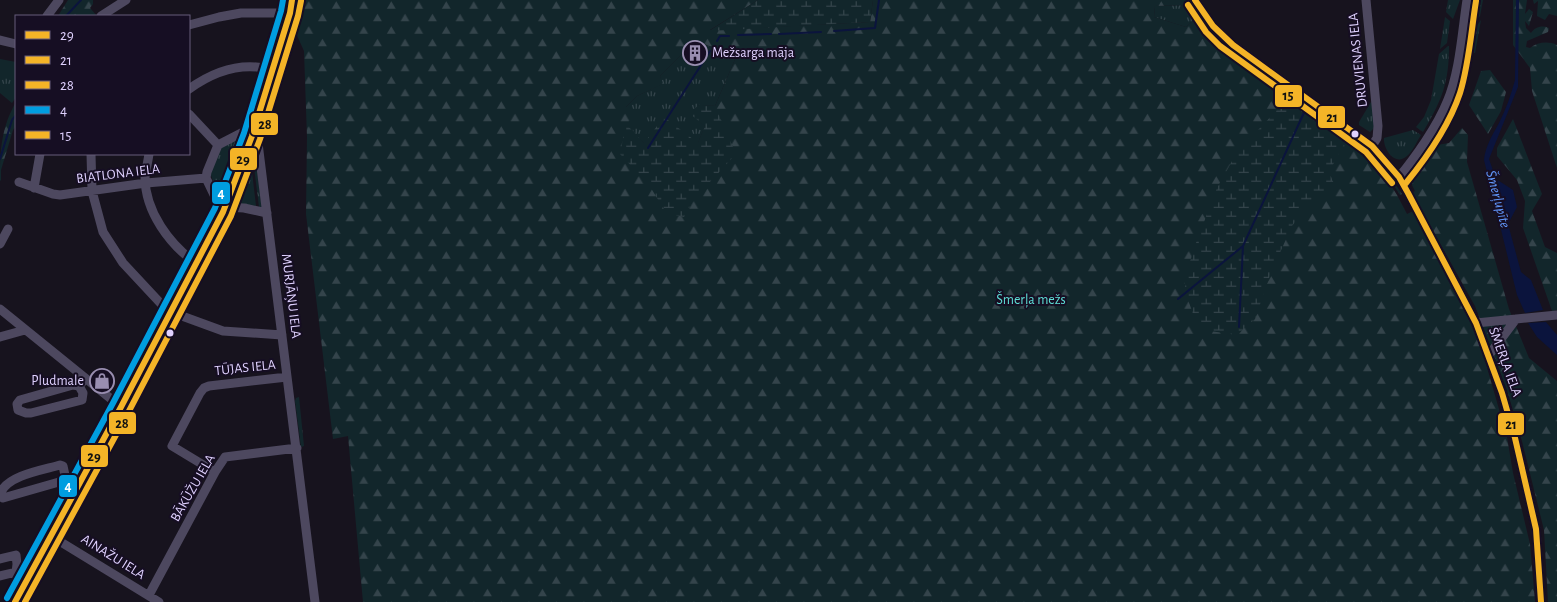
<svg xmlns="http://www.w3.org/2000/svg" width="1557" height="602" viewBox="0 0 1557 602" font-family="'Alegreya Sans',sans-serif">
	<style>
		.grass { fill: url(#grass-tufts) }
		.forest { fill: url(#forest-firs); fill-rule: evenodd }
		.wetland { fill: url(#wetland-marsh) }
		.water { fill: #0b143d }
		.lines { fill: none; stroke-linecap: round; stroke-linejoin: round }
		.stream { stroke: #0b143d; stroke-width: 2 }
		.minor { stroke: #4d485f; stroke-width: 9 }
		.bus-1-casing { stroke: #160e23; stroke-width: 10 }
		.bus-2-casing { stroke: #160e23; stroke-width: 10 }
		.bus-3-casing { stroke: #160e23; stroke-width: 10 }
		.bus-4-casing { stroke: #160e23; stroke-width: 10 }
		.bus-5-casing { stroke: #160e23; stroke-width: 10 }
		.bus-1 { stroke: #f4b427; stroke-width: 6 }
		.bus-2 { stroke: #f4b427; stroke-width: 6 }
		.bus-3 { stroke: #f4b427; stroke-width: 6 }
		.bus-4 { stroke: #009de0; stroke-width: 6 }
		.bus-5 { stroke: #f4b427; stroke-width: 6 }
		.bus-dot { fill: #dfd1fe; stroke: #160e23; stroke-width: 2 }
		.labels { text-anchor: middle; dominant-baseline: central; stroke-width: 4; stroke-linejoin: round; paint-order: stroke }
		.poi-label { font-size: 14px; fill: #dfd1fe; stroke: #160e23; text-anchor: start }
		.street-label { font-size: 14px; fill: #dfd1fe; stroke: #160e23 }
		.park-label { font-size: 14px; fill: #5eddd5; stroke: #160e23 }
		.water-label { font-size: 15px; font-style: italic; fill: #6197fc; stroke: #160e23 }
		.line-badge { stroke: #160e23; stroke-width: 2 }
		.badge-label { font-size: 14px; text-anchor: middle; font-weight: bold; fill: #fff }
		.pale-badge-label { font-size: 14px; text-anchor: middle; font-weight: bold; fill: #111 }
	</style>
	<defs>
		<pattern id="grass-tufts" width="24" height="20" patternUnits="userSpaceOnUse" patternTransform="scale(1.25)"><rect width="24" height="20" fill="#12262b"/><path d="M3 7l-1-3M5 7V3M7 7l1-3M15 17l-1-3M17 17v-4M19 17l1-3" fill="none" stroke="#34444b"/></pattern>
		<pattern id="forest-firs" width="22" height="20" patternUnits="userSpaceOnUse" patternTransform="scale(1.25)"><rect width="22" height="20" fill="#12262b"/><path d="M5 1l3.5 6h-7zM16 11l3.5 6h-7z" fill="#34444b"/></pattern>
		<pattern id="wetland-marsh" width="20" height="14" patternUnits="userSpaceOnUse" patternTransform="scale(1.25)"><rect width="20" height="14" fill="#12262b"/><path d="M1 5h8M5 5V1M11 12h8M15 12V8" fill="none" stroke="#34444b"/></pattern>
	</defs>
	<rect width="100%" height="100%" fill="#17131e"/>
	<path class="grass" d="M1448 0H1460L1453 19 1446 12Z
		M1473 0H1483L1480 16 1475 22 1471 18Z
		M1189 5 1197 17 1186 27 1154 17 1155 6Z
		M1445 17 1450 21 1447 43 1440 49Z
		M1481 20 1475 53H1474C1469 41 1473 30 1481 20Z
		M702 43 736 57 715 106 699 105 690 113 705 126 698 143H644L626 124V107L637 96 662 84 660 76 683 53Z
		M1448 46H1449C1449 83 1442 100 1423 132L1416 127 1424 117 1431 100 1439 54Z
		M0 59 16 62V97L12 103 0 93Z
		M1371 102H1374V128L1370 132 1359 125V122Z
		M1413 130 1421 135C1417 141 1413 151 1407 156 1395 167 1383 149 1384 138Z
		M246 133 248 134 223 201 221 199Z
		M241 136 220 194 219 196 210 173 218 148Z
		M1357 140 1376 156 1402 194 1400 195 1383 169 1376 161 1360 148 1356 141Z
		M253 147 254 148 262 209 259 207 252 151Z
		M250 155 256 206 235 204 233 202Z
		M299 397 304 446 301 447 295 401 296 398Z"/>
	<path class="forest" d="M68 0H93V4L90 8 97 16H52H58Z
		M301 0H758L710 30 870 22 873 0H1186L1189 5 1155 6 1154 17 1186 27 1197 17 1215 45 1333 125 1338 132 1354 143 1357 149 1381 170 1397 195 1407 214 1413 211 1475 326 1507 437 1513 473 1530 544 1535 602H363L348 436 333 439 306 214 307 137 304 51 295 31ZM702 43 736 57 715 106 699 105 689 113 705 126 698 143 664 117 644 143 627 124 635 113 626 107 637 96 663 84 660 76 683 53Z
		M1513 0H1527L1525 14 1529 9 1533 12 1529 26 1525 21 1526 28 1531 33C1535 27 1542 25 1549 28L1548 32 1527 41 1526 47 1530 48C1538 42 1548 41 1557 45V168L1532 91 1530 68 1513 45Z
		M1533 0H1557V16L1549 14 1545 20 1537 16 1538 1 1534 4Z
		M1490 70 1506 92 1501 111 1488 134 1469 105 1481 71Z
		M16 102V126L13 130 1 170V181L0 180C0 151 1 128 16 102Z
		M1513 119 1542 194 1532 211 1545 247 1557 253V310L1552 311 1523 228 1525 201 1517 180 1497 156V148Z
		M1462 128 1468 135 1467 162 1509 309 1529 358 1557 381V602H1548L1544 530 1522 441 1507 390 1475 306 1412 193 1415 191 1412 185 1413 180 1437 145 1449 143Z"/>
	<path class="wetland" d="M758 0H873L870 22 709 31Z
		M1290 96 1333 125 1338 132 1347 139 1329 172 1335 186 1312 200 1292 226 1270 275 1255 319 1237 335 1210 331 1196 322 1187 297 1184 280 1196 243 1217 188 1241 145 1260 128Z
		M699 105 715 106 736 154 694 199 684 217 667 214 649 185 620 154 626 124 644 143 664 117 698 143 705 126 689 113Z"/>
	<path class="water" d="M1516 0H1519L1518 87 1489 159 1496 179 1513 190 1517 207 1508 224 1521 272 1531 280 1543 310 1525 313 1517 295 1484 160C1485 147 1493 134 1499 123 1506 109 1511 95 1515 80Z
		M1546 322 1557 335V355L1537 337 1528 323Z"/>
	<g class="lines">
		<path class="stream" d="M66 16 81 0
			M834 31 875 28 879 0
			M779 34 821 32
			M738 35 771 34
			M717 41 720 36H729
			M648 148 710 51
			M0 159 12 120 16 115
			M1178 299 1243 246 1307 106
			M1239 327 1243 246"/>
		<path class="minor" d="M1195 0 1213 26 1233 45 1372 146 1399 177 1408 193 1476 323 1502 393 1515 438 1536 529 1541 602
			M1366 0 1378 126 1377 138 1372 146
			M47 16 59 0
			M101 16 126 0
			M189 25 219 17 241 13H290
			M0 40 16 44
			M189 89C214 71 242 61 273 70
			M189 114 218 145
			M255 129H249L218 145 207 172 206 178 217 201 226 207 244 208 267 213
			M252 136 256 139 258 143 315 602
			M91 154 92 191 103 232 123 263 164 307 171 312 223 331 282 335
			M149 154C148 161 146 169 145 177 145 212 170 245 197 264
			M1399 177C1415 158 1438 125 1447 102 1460 72 1462 32 1467 0
			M19 182 53 194 60 195 146 183 206 178
			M34 188 40 154
			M0 244 8 229
			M0 309 121 407
			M1476 323 1557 315
			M0 337 25 330
			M1489 355 1516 319
			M79 386 73 385 20 400 17 404 18 410 26 413H31L82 400 83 393 79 386 85 379
			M215 472 172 446 200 393 204 388 209 386 287 377
			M66 480 63 466 60 465C43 470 9 475 1 492L3 498 66 480 78 486
			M51 536 159 602
			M0 559 16 555 17 564 16 573
			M0 576 12 573 20 577
			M149 595 215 472 225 457 297 448
			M15 602 121 407 223 212 252 136 290 13 292 0"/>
		<defs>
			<path id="bus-1" d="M15 602 121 407 223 212 252 136 290 13 292 0"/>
			<path id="bus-2" d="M1195 0 1213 26 1233 45 1372 146 1399 177 1408 193 1476 323 1502 393 1515 438 1536 529 1541 602"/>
			<path id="bus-3" d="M25 602 129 411 231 216 260 139 298 16 301 1"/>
			<path id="bus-4" d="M7 598 113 403 215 208 244 133 281 11 283 0"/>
			<path id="bus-5" d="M1188 5 1206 32 1220 46 1366 152 1392 183
				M1406 183C1428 156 1449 126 1460 93 1469 64 1471 32 1476 1"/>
		</defs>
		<use href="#bus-1" class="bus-1-casing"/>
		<use href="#bus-2" class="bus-2-casing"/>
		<use href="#bus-3" class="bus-3-casing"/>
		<use href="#bus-4" class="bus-4-casing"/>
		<use href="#bus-5" class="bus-5-casing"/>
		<use href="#bus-1" class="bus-1"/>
		<use href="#bus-2" class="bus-2"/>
		<use href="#bus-3" class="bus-3"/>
		<use href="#bus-4" class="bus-4"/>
		<use href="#bus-5" class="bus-5"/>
	</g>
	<defs>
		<symbol id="building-ring" viewBox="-11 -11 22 22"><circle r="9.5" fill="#160e23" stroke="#998eb0" stroke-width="1.5"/><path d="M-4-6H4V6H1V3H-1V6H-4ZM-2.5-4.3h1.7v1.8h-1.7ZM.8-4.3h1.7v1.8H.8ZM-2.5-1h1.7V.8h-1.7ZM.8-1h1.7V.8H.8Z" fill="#998eb0"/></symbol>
		<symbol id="shop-ring" viewBox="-11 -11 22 22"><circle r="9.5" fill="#160e23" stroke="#998eb0" stroke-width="1.5"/><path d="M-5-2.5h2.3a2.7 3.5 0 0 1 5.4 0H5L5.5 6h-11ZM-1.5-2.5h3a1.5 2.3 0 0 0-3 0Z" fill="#998eb0"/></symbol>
	</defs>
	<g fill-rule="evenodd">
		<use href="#building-ring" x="681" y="39" width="28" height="28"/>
		<use href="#shop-ring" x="88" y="367" width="28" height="28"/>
	</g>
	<g class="bus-dot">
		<circle cx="1355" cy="134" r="4.5"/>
		<circle cx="170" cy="333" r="4.5"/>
	</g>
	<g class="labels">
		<g class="poi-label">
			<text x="712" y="53">Mežsarga māja</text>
			<text x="84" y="381" text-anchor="end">Pludmale</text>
		</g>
		<g class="street-label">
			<text transform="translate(1358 60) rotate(-96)">DRUVIENAS IELA</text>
			<text transform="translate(118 174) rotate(-7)">BIATLONA IELA</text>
			<text transform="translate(291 296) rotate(83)">MURJĀŅU IELA</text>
			<text transform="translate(1505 362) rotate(70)">ŠMERĻA IELA</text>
			<text transform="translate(245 368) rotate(-6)">TŪJAS IELA</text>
			<text transform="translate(193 488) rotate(-60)">BĀKŪŽU IELA</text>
			<text transform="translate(113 557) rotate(32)">AINAŽU IELA</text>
		</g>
		<g class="park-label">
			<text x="1031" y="300">Šmerļa mežs</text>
		</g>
		<g class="water-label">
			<text transform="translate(1498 199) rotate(75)">Šmerļupīte</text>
		</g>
	</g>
	<g class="line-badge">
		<rect x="1274" y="84" width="29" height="24" rx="5" fill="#f4b427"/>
		<rect x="1317" y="105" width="29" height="24" rx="5" fill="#f4b427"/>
		<rect x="250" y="112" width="29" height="24" rx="5" fill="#f4b427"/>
		<rect x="229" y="147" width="29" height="24" rx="5" fill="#f4b427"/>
		<rect x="211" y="181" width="20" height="24" rx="5" fill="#009de0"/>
		<rect x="108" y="411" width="29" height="24" rx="5" fill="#f4b427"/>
		<rect x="1497" y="412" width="28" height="24" rx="5" fill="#f4b427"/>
		<rect x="80" y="444" width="29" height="24" rx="5" fill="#f4b427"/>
		<rect x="58" y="474" width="20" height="24" rx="5" fill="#009de0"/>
	</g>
	<g class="badge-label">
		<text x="221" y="198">4</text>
		<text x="68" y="491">4</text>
	</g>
	<g class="pale-badge-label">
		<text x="1288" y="100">15</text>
		<text x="1332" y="122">21</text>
		<text x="265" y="129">28</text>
		<text x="243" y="164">29</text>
		<text x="122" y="428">28</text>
		<text x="1511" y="429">21</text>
		<text x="94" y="461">29</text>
	</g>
	<rect x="15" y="15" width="175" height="140" fill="#160e23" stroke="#665c7b"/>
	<rect x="25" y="31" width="25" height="8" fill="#f4b427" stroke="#665c7b"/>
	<text x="60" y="40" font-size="15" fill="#dfd1fe">29</text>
	<rect x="25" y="56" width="25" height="8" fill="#f4b427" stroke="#665c7b"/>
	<text x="60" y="65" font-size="15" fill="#dfd1fe">21</text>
	<rect x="25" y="81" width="25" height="8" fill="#f4b427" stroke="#665c7b"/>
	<text x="60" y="90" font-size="15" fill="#dfd1fe">28</text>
	<rect x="25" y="106" width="25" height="8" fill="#009de0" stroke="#665c7b"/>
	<text x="60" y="115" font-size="15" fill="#dfd1fe">4</text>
	<rect x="25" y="131" width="25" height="8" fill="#f4b427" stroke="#665c7b"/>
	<text x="60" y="140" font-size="15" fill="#dfd1fe">15</text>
</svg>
